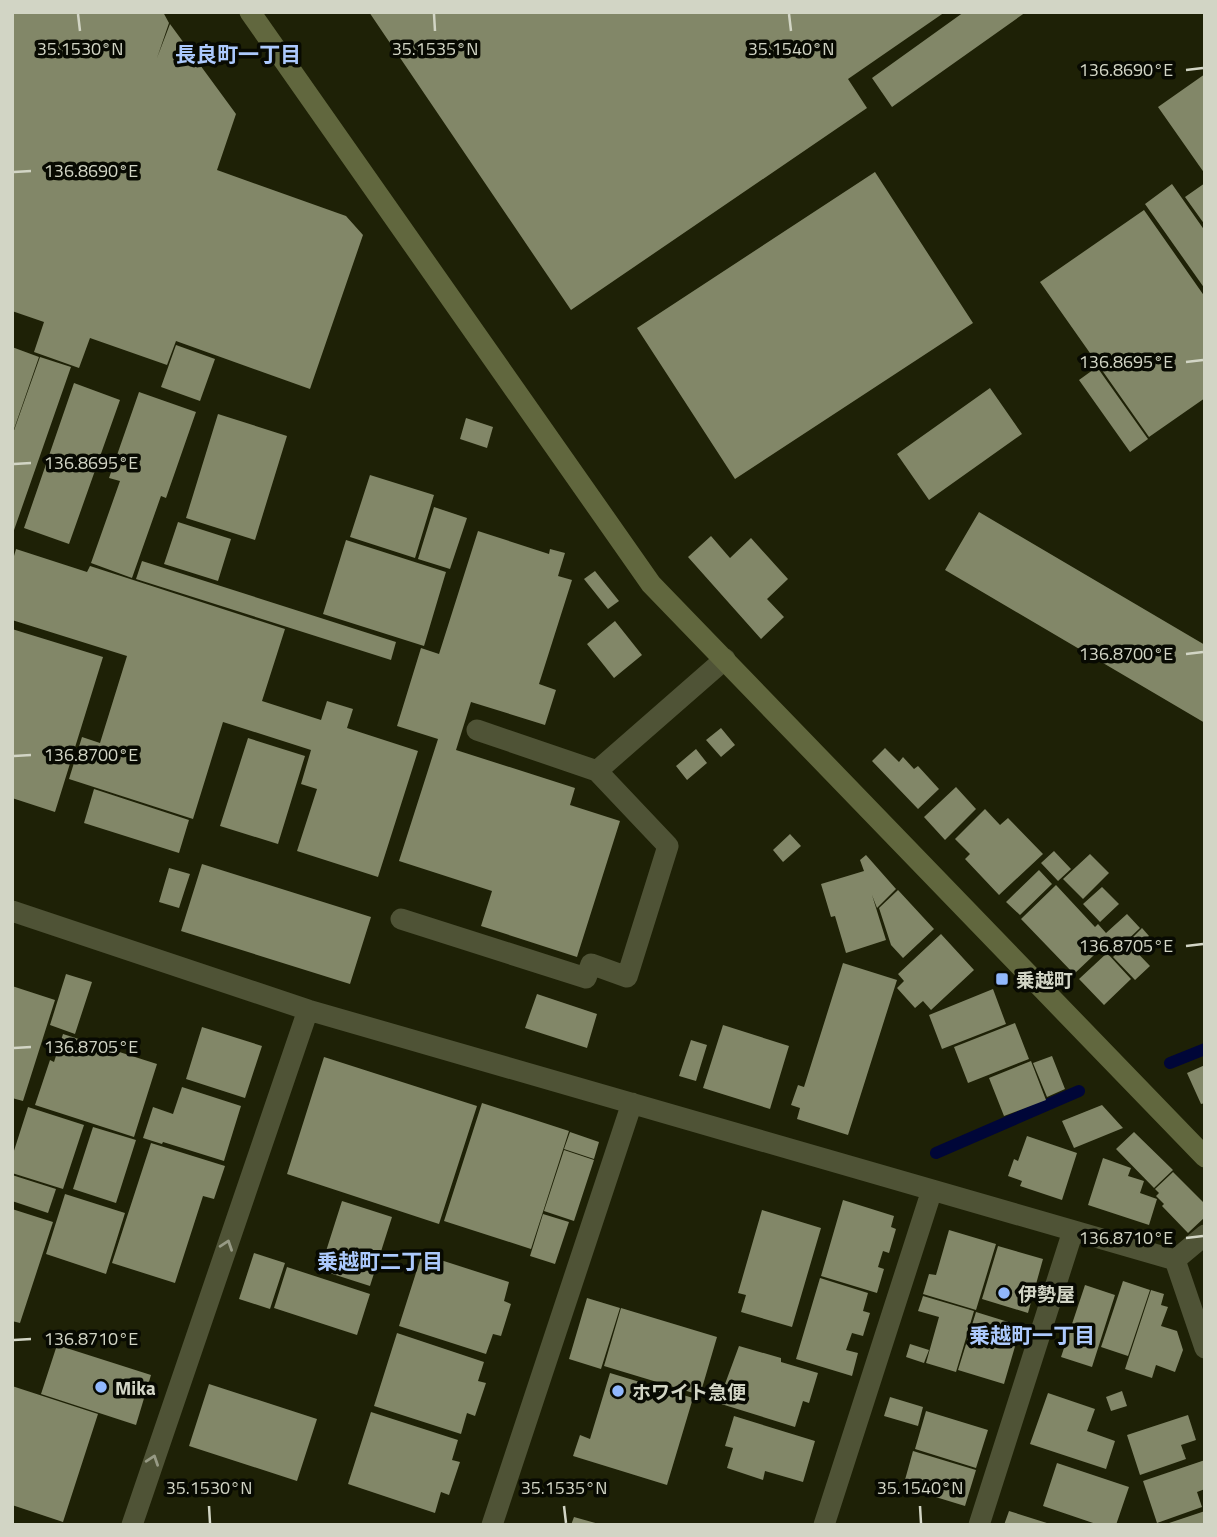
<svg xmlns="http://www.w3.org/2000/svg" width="1217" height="1537" viewBox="0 0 1217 1537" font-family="'Titillium Web','Noto Sans JP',sans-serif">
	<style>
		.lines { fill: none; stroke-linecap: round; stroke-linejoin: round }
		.stream { stroke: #000638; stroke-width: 12 }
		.building { fill: #828768 }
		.lane { stroke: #4f5336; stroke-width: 21 }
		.street { stroke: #4f5336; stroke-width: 21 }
		.secondary { stroke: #61673e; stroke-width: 21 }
		.oneway { stroke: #979a85 }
		.ticks { fill: none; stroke: #d2d5c5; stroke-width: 2.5 }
		.poi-dot { fill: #91b8fd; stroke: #080a02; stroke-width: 2.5 }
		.labels { text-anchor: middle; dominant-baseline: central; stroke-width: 7; stroke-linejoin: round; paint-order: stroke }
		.poi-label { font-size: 19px; font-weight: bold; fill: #d2d5c5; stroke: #080a02; text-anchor: start }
		.neighbourhood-label { font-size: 21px; font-weight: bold; fill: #acc9fd; stroke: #080a02 }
		.ticks-label { font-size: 18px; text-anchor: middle; fill: #d2d5c5; stroke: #080a02; stroke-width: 7; stroke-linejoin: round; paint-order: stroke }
	</style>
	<rect width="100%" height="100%" fill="#1e2106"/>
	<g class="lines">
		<path class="stream" d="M1170 1063 1205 1049
			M936 1153 1079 1091"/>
	</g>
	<path class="building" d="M12 12H163L169 23 157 58 170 24 236 114 217 170 346 216 363 235 310 389 176 341 167 365 90 338 79 368 34 352 44 322 12 311Z
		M369 12H945L848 79 867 108 571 310Z
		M964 12H1026L892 107 872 78Z
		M1205 74V174L1158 107Z
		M875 172 973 323 735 479 637 328Z
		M1205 183V225L1185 197Z
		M1172 184 1205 231V289L1145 204Z
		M1144 210 1205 297V398L1149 437 1040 282Z
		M176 345 215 359 200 401 161 387Z
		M12 347 39 357 13 432H12Z
		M40 357 71 367 13 533 12 436Z
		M1097 367 1148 439 1130 452 1079 380Z
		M74 383 120 400 69 544 24 528Z
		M990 388 1022 434 929 500 897 454Z
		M139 392 196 412 166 498 161 496 132 578 91 563 120 481 109 478Z
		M218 414 287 436 255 540 186 518Z
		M466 418 493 427 487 448 460 439Z
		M370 475 434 495 415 558 350 537Z
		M434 507 467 518 450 569 418 559Z
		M979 512 1205 645V723L945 570Z
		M178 522 231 539 218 581 164 564Z
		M478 531 549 554 550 549 565 553 558 576 572 580 539 684 556 690 545 725 471 702 456 750 575 788 570 805 620 821 577 957 481 926 492 891 399 861 438 739 397 726 421 648 439 654Z
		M711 536 730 558 751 538 788 579 767 599 784 617 761 639 688 557Z
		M346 540 446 572 424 646 323 614Z
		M16 549 87 572 90 566 285 629 262 701 321 720 327 701 353 709 347 728 418 751 378 877 297 851 317 789 301 784 311 750 223 722 193 819 69 779 82 737 100 743 127 656 12 620V563Z
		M142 561 396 642 391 660 136 579Z
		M595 571 619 601 608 609 584 579Z
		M615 621 642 655 614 678 587 644Z
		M12 629 103 657 55 812 12 798Z
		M721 728 735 745 721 757 706 740Z
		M248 738 305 756 278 844 220 826Z
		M885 748 899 762 903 757 914 769 918 766 939 789 918 809 872 761Z
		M696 749 707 763 687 780 676 766Z
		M956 787 976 809 945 840 924 817Z
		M94 789 189 820 179 853 84 823Z
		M985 809 1000 825 1008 818 1043 854 999 895 965 859 970 854 955 839Z
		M790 834 801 846 783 862 773 850Z
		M1054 851 1071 869 1058 881 1041 863Z
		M1090 854 1109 873 1083 899 1063 879Z
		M866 855 896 889 877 908 872 895 886 940 846 953 835 916 831 917 821 884 864 871 860 860Z
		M202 864 371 917 350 984 181 931Z
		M169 868 190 874 179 908 159 902Z
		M1039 870 1052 884 1020 915 1006 902Z
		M1056 885 1095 927 1098 924 1106 933 1127 914 1140 928 1120 947 1112 938 1074 974 1021 919Z
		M1102 887 1119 904 1100 922 1083 904Z
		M898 890 934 929 903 958 891 945 879 908Z
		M1142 928 1149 936 1138 948 1130 940Z
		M941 934 974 970 931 1010 923 1001 915 1008 897 988 904 981 898 974Z
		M1128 943 1150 966 1135 980 1113 957Z
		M1107 953 1131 979 1104 1005 1079 979Z
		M843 963 897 980 848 1135 797 1119 800 1108 791 1105 798 1085 804 1087Z
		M66 974 92 982 75 1034 50 1025Z
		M12 986 55 1000 23 1101 12 1098Z
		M993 989 1006 1024 942 1049 929 1015Z
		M537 994 597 1014 587 1048 525 1028Z
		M1015 1023 1029 1059 968 1083 954 1047Z
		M723 1025 789 1046 770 1109 703 1088Z
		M202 1027 262 1046 245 1098 186 1079Z
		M63 1034 157 1064 134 1137 35 1105 50 1060 54 1062Z
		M691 1040 707 1045 696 1081 679 1076Z
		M1052 1056 1065 1089 1047 1097 1033 1063Z
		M324 1057 477 1106 439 1224 287 1174Z
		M1031 1061 1046 1100 1004 1116 989 1078Z
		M1205 1065V1103L1201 1104 1187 1073Z
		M182 1087 241 1106 224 1161 163 1142 162 1144 143 1138 153 1107 173 1114Z
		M482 1103 569 1131 531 1249 444 1221Z
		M1102 1105 1123 1128 1074 1148 1062 1121Z
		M28 1107 84 1125 63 1189 12 1173V1157Z
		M93 1127 136 1140 116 1203 73 1189Z
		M570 1132 599 1142 594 1159 564 1149Z
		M1134 1132 1173 1170 1154 1188 1116 1149Z
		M1027 1136 1077 1153 1062 1200 1020 1186 1022 1181 1008 1176 1014 1159 1018 1161Z
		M151 1143 225 1166 214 1199 203 1196 175 1283 112 1263Z
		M564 1150 594 1160 574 1221 544 1211Z
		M1103 1158 1131 1168 1128 1176 1144 1181 1140 1193 1157 1199 1149 1225 1088 1205Z
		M1173 1172 1205 1204V1217L1188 1233 1162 1206 1164 1204 1156 1196 1159 1193 1155 1189Z
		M12 1175 56 1189 48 1213 12 1201Z
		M65 1194 125 1213 106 1274 46 1254Z
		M843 1200 894 1216 891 1227 896 1229 889 1253 883 1251 878 1267 884 1269 877 1293 821 1276Z
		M342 1201 392 1217 370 1286 320 1270Z
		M12 1209 53 1222 20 1323 12 1321Z
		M762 1210 821 1228 792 1327 741 1312 746 1295 738 1293Z
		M543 1214 569 1222 555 1264 530 1256Z
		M949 1230 996 1244 976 1310 923 1294 929 1274 936 1275Z
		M998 1246 1043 1259 1028 1313 982 1299Z
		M254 1253 285 1263 270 1309 239 1299Z
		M422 1254 509 1282 504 1301 511 1304 501 1336 493 1334 486 1354 399 1326Z
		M287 1267 370 1294 357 1335 274 1308Z
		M820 1278 868 1293 863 1311 870 1313 863 1336 852 1333 846 1350 858 1353 852 1376 796 1359Z
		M1123 1281 1150 1290 1128 1356 1101 1347Z
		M1085 1285 1115 1295 1092 1367 1061 1357Z
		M1151 1290 1164 1294 1161 1305 1168 1307 1161 1326 1177 1331 1183 1350 1175 1372 1156 1365 1152 1378 1125 1369Z
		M923 1296 974 1311 956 1372 926 1363 939 1317 918 1311Z
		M587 1298 620 1308 601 1369 569 1359Z
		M621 1308 717 1337 700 1395 604 1366Z
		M976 1312 1021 1326 1004 1384 958 1370Z
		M397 1333 484 1362 478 1381 486 1383 475 1416 467 1413 461 1434 374 1406Z
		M910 1344 929 1350 924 1363 906 1357Z
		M57 1345 151 1375 136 1425 41 1394Z
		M739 1346 781 1358V1362L818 1373 809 1403 803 1401 795 1427 718 1403Z
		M610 1373 693 1398 667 1485 573 1456 580 1435 590 1439Z
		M209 1384 317 1419 297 1481 189 1446Z
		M12 1386 98 1414 63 1522 12 1505Z
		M1122 1391 1127 1406 1111 1411 1106 1397Z
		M1048 1393 1095 1409 1087 1431 1115 1441 1106 1469 1030 1444Z
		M890 1397 923 1407 918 1426 884 1416Z
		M926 1411 988 1430 976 1468 915 1449Z
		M371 1412 458 1440 452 1460 460 1462 449 1495 441 1492 435 1513 348 1484Z
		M1188 1415 1196 1440 1181 1445 1186 1459 1140 1475 1127 1435Z
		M734 1416 815 1441 803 1482 765 1471 763 1480 727 1468 733 1448 725 1446Z
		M913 1451 976 1470 965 1506 903 1487Z
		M1205 1460V1489L1197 1492 1202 1507 1157 1523 1143 1481Z
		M1057 1463 1129 1487 1116 1525H1099L1043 1506Z
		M1009 1511 1050 1524V1525H1004Z
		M1205 1511V1525H1166V1524Z
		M574 1517 599 1524V1525H571Z"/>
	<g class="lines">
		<path class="lane" d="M477 730 597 771 725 659
			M401 919 586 978 591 964 627 977 668 846 597 771"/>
		<path class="street" d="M12 911 308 1010 1175 1260 1205 1235
			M1175 1260 1205 1348
			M132 1525 308 1010
			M492 1525 632 1103
			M824 1525 932 1190
			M979 1525 1073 1231"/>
		<path class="secondary" d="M250 12 651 584 1205 1157"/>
	</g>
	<defs><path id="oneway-chevron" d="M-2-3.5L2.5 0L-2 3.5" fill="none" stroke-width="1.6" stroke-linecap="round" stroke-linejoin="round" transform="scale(1.75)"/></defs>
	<g class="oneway">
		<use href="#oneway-chevron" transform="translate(227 1245) rotate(-71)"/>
		<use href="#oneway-chevron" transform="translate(153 1460) rotate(-71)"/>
	</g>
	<path class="ticks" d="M78 14 80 31M434 14 435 31M789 14 791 31M1186 70 1203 68M14 172 31 171M1186 362 1203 360M14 464 31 463M1186 654 1203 652M14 756 31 755M1186 946 1203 944M14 1048 31 1047M1186 1238 1203 1236M14 1340 31 1339M209 1506 210 1523M564 1506 566 1523M920 1506 921 1523"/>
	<g class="poi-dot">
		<rect x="995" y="972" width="14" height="14" rx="3.5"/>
		<circle cx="1004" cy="1293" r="7"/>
		<circle cx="101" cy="1387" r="7"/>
		<circle cx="618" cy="1391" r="7"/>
	</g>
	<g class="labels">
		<g class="poi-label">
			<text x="1016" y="979">乗越町</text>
			<text x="1018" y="1293">伊勢屋</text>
			<text x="115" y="1387">Mika</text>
			<text x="632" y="1391">ホワイト急便</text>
		</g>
		<g class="neighbourhood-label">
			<text x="238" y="54">長良町一丁目</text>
			<text x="380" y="1261">乗越町二丁目</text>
			<text x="1032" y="1335">乗越町一丁目</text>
		</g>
	</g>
	<g class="ticks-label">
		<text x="80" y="55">35.1530°N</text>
		<text x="435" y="55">35.1535°N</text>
		<text x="791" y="55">35.1540°N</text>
		<text x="1126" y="76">136.8690°E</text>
		<text x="91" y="177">136.8690°E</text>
		<text x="1126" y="368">136.8695°E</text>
		<text x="91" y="469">136.8695°E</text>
		<text x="1126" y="660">136.8700°E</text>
		<text x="91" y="761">136.8700°E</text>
		<text x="1126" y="952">136.8705°E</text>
		<text x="91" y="1053">136.8705°E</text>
		<text x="1126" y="1244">136.8710°E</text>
		<text x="91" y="1345">136.8710°E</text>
		<text x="209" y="1494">35.1530°N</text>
		<text x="564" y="1494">35.1535°N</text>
		<text x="920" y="1494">35.1540°N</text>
	</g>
	<rect width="1217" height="1537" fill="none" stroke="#d2d5c5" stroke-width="28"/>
</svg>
